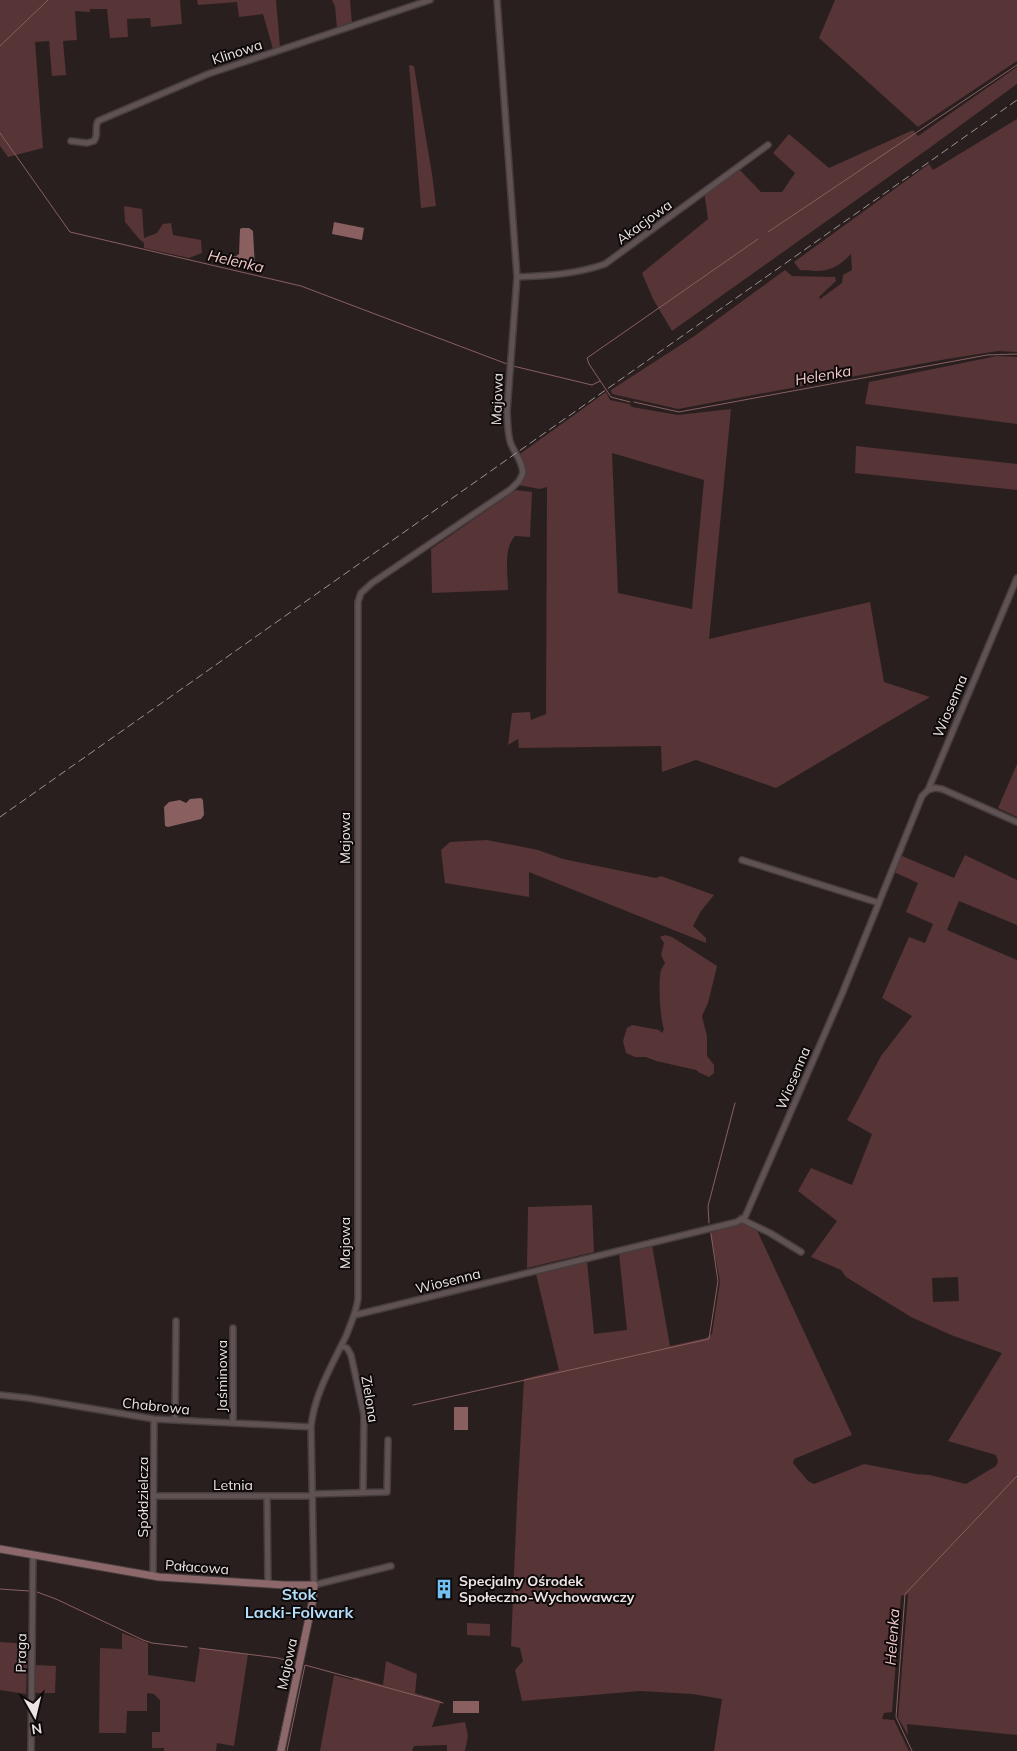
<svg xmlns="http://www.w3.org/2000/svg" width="1017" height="1751" viewBox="0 0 1017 1751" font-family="Mulish,sans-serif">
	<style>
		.green { fill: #573435; fill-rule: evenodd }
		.water { fill: #895f60 }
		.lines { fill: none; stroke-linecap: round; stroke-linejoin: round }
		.stream { stroke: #895f60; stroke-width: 1 }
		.street-casing { stroke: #463d3e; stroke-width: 8 }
		.secondary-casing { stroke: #463d3e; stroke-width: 9 }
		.street { stroke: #605253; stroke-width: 5 }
		.secondary { stroke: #8c686a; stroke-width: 7 }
		.rail { stroke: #9c9292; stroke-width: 1; stroke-dasharray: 8 4; stroke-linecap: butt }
		.labels { text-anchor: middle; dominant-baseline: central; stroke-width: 4; stroke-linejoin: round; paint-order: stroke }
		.street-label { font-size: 14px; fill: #ece4e4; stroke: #0f0a0a }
		.poi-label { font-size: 14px; font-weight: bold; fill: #ece4e4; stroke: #0f0a0a; text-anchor: start }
		.water-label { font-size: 15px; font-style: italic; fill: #f5c9c9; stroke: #0f0a0a }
		.quarter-label { font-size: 16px; font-weight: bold; fill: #b3defb; stroke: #0f0a0a }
	</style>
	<rect width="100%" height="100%" fill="#2a1f1f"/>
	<path class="green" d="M0 0H180L182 24 151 27 150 18 127 19 128 37 110 38 107 9H90V12L75 11 77 40 63 41 66 75 52 76 49 41 35 42 43 148 8 157 0 146Z
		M197 0H276L280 47 273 49 263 14 239 17 237 2 198 5Z
		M332 0H350L352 23 337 28 335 6Z
		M835 0H1017V61L918 127 819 38Z
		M409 65 414 66 432 174 436 206 421 208Z
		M1017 67V84L928 149 672 331 653 299 642 273 708 219 704 191 737 167 761 192H782L795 173 773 153 789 134 829 168 913 130 918 136Z
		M1017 119V352L998 351 947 359 678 409 612 394 611 390 693 337 785 270 792 276 835 277 836 281 819 297 820 299 842 283 843 275 852 270 851 254C834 272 824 272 800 270L794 262 929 164 933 170Z
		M124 206 142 209 144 238 157 233 163 224 171 223 173 235 201 240 202 253 189 258 144 248V243C136 237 132 229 125 222Z
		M997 356 1017 357V424L865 404 869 382Z
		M606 392 610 400 629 404 632 407 678 415 731 409 709 639 870 602 884 682 930 697 776 788 696 760 662 772 661 746 519 748 518 739 508 745 512 713 530 712 531 720 546 714 547 487 540 489 518 485 527 474 525 466 520 454ZM612 453 704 480 692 609 618 593Z
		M856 446 1017 464V490L855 473Z
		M516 490 532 492 530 537 515 536C503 549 508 573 508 590L432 593 431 549Z
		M1017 764V817L998 808Z
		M487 840 538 850 563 859 656 878 661 876 714 895 701 911 693 926 706 938V943L529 872V897L445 883 441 850 450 842Z
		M965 855 1017 880V925L959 901 947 930 1017 960V1735L907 1724 908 1735 898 1718 908 1594 901 1596 892 1712 884 1713 882 1719 894 1720 909 1751H714L722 1699 692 1694 640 1691 522 1701 515 1670 523 1661 520 1648 511 1646 517 1503 524 1379 559 1370 536 1274 587 1261 594 1334 627 1330 619 1253 652 1245 670 1346 706 1338 712 1334 720 1281 710 1232 742 1223 755 1226 852 1435 794 1459 793 1463 808 1481 814 1484 864 1464 916 1474 930 1475 966 1484 996 1466 998 1462 996 1455 948 1441 1002 1353 951 1335 911 1317 846 1277 841 1270 811 1257 837 1221 798 1191 811 1168 852 1185 872 1134 847 1120 881 1056 912 1016 882 998 909 937 925 943 933 924 906 912 918 883 894 872 902 856 954 878ZM958 1277 959 1301 933 1302 932 1278Z
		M665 935 672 937 717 966 708 1003 702 1016 707 1036V1056L714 1065V1073L709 1077 700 1073 696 1070 656 1061 646 1057H635L626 1053 623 1041 627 1028 632 1025 659 1030 662 1033 664 1029C660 1019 658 981 661 970 662 968 664 965 665 963L661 955 664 943 660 937Z
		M592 1205 594 1252 527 1268 528 1207Z
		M467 1623 490 1624V1636L467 1635Z
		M122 1633 148 1643V1675L195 1682 200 1648 248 1654 234 1746 217 1743 216 1751H164V1748H152V1732H160V1700L154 1694 147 1693V1711H127L126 1733H99L100 1648 122 1649Z
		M0 1642 28 1644 26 1694 0 1690Z
		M386 1661 417 1674 415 1693 441 1701 432 1727 465 1722 468 1736 465 1751H447V1745L414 1746 412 1751H320L334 1675 353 1680 354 1677 383 1685Z
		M35 1665 56 1666 55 1693H34Z"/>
	<path class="water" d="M334 222 364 228 362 240 332 234Z
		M242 228H249L253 231 255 268 227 264 228 257 236 256 239 254 240 229Z
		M201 798 203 800 204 815 201 819 168 827 165 826 164 807 169 802 180 800 186 803 190 799Z
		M454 1407H468V1430H454Z
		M453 1701H479V1713H453Z"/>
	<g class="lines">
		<path class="stream" d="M0 46 48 0
			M0 133 70 232 301 286 507 364
			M768 232 1017 65
			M513 366 592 385 600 381
			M630 402 611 397 589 364 587 358 758 239
			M634 402 679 412 987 355 1017 354
			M709 1223 708 1206 735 1103
			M413 1405 709 1339 718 1281 711 1234
			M0 1589 29 1591
			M37 1592 56 1599 143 1640 152 1643 187 1647
			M199 1648 278 1658 296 1663 277 1751
			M287 1751 305 1665 443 1703
			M912 1751 896 1717 905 1594 1017 1476"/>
		<defs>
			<path id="street" d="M71 141 87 143 94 141C99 135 94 128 98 121L208 74 430 0
				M517 277C546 276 577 274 605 264L768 145
				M928 790 935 788 942 789 1017 822
				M742 860 879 903
				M741 1219 770 1233 801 1252
				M355 1315 737 1222 745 1217 842 994 922 796 928 790 1017 578
				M341 1346 347 1348 351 1355 364 1415 363 1493
				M0 1395 28 1398 154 1419 311 1427
				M175 1420 176 1321
				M233 1423V1328
				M312 1494 387 1492 388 1440
				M154 1496H313
				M267 1497 268 1584
				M391 1566 314 1585 311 1427C314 1395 332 1365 346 1336 351 1323 356 1313 358 1299V602L361 593 372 583 511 489 519 481 523 473C522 460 515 454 511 444 507 434 508 422 507 412L517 277 497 0
				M153 1576 154 1419
				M31 1751 33 1555"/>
			<path id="secondary" d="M0 1549 159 1577 284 1585H314L313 1599 281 1751"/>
		</defs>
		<use href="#street" class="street-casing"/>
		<use href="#secondary" class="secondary-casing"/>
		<use href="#street" class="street"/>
		<use href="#secondary" class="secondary"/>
		<path class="rail" d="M0 817 1017 100"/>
	</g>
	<defs>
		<symbol id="building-bare" viewBox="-9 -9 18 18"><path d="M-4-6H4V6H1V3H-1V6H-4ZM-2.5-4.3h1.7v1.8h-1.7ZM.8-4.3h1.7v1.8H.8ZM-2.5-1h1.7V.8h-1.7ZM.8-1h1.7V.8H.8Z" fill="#71c1f4" stroke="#0f0a0a" stroke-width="2.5" paint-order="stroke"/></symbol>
	</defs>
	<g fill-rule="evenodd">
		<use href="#building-bare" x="430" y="1575" width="28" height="28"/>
	</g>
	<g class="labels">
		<g class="street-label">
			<text transform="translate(237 52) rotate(-18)">Klinowa</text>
			<text transform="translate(644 222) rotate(-36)">Akacjowa</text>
			<text transform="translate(497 399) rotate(-88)">Majowa</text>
			<text transform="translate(950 706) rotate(-67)">Wiosenna</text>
			<text transform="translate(345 838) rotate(-90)">Majowa</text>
			<text transform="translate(793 1078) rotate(-67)">Wiosenna</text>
			<text transform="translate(345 1243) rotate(-90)">Majowa</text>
			<text transform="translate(448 1281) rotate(-14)">Wiosenna</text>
			<text transform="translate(222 1376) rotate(-90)">Jaśminowa</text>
			<text transform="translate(370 1399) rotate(81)">Zielona</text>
			<text transform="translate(156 1406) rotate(6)">Chabrowa</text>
			<text x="233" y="1485">Letnia</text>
			<text transform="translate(143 1497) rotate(-90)">Spółdzielcza</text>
			<text transform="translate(197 1567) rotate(4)">Pałacowa</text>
			<text transform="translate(21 1653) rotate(-89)">Praga</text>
			<text transform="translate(287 1664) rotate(-78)">Majowa</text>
		</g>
		<g class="poi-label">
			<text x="459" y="1581">Specjalny Ośrodek<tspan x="459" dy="16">Społeczno-Wychowawczy</tspan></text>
		</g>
		<g class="water-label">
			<text transform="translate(236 261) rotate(13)">Helenka</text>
			<text transform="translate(823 375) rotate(-10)">Helenka</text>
			<text transform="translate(892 1637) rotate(-86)">Helenka</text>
		</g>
		<g class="quarter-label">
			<text x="299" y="1594">Stok<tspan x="299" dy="18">Lacki-Folwark</tspan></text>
		</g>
	</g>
	<g transform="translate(35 1716) rotate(172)" stroke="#0f0a0a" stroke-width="4" paint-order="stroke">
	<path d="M0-4L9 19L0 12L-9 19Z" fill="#ece4e4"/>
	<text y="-8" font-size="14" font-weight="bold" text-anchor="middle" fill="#ece4e4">N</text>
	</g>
</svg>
